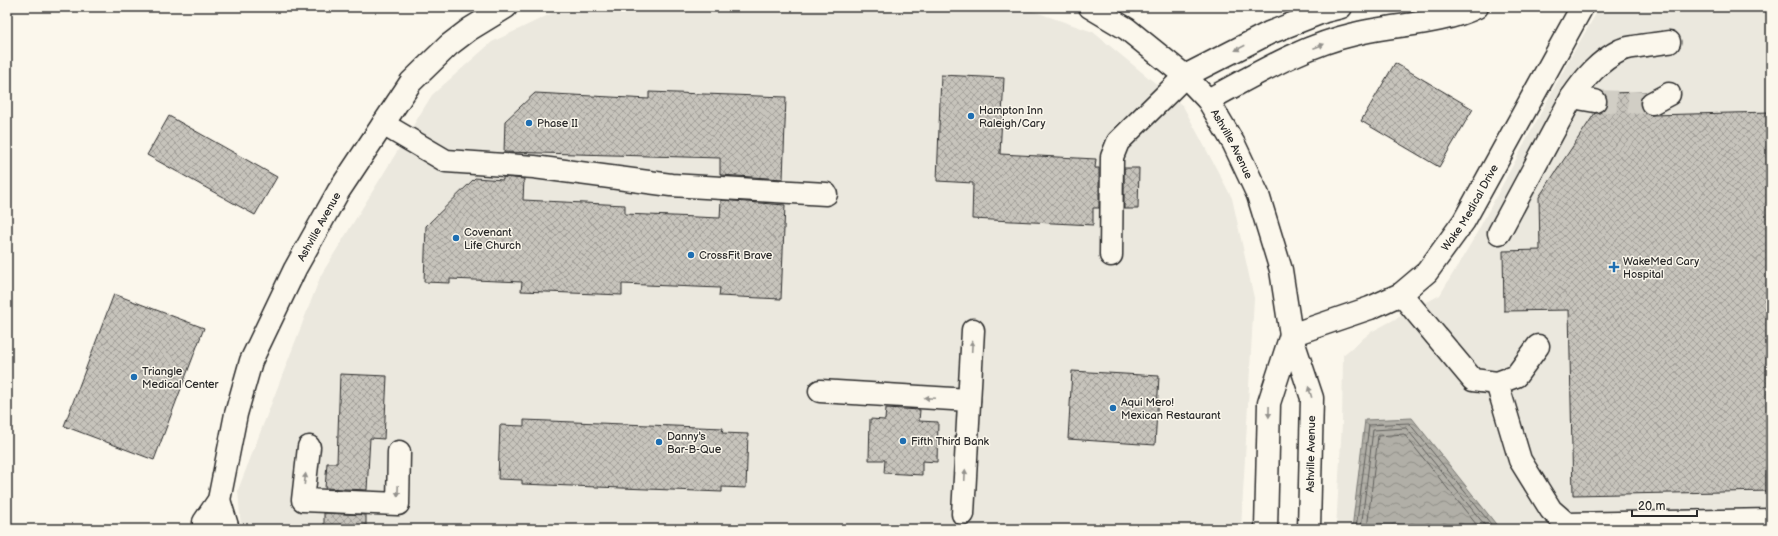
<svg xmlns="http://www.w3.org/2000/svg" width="1778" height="536" viewBox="0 0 1778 536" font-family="'Balsamiq Sans',sans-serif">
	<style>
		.built { fill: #ebe8de }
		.water { fill: url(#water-waves); stroke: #7b7a75 }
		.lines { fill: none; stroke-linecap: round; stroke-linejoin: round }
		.shore { stroke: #61605d; stroke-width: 1 }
		.building { fill: url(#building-cross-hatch); stroke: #2b2b2b }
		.minor-tunnel { stroke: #d1cec5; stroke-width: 22; stroke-dasharray: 22 11; stroke-linecap: butt }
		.minor-casing { stroke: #2b2b2b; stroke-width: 25 }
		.minor { stroke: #fbf7ec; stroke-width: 22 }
		.oneway { fill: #93918c }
		.poi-dot { fill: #1f6fb2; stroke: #fbf7ec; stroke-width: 1.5 }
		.labels { text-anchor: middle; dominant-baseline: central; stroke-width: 3; stroke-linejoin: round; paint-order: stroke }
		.poi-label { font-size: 11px; fill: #2b2b2b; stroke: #fbf7ec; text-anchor: start }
		.street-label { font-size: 11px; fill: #2b2b2b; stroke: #fbf7ec }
	</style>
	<defs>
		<pattern id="water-waves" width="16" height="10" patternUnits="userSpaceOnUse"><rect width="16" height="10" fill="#b1afa7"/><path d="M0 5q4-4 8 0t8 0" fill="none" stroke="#908f88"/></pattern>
		<pattern id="building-cross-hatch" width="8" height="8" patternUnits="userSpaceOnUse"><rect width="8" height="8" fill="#c7c4bc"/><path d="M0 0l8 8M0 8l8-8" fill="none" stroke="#a29f99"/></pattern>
	</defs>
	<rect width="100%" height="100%" fill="#fbf7ec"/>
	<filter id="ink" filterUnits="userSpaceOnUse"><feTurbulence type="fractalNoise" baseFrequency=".025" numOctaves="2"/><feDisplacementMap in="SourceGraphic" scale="8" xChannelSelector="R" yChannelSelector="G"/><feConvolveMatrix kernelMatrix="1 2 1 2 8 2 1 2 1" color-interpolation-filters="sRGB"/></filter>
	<g filter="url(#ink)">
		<path class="built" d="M565 7H1021L1093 32 1183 106 1232 198 1254 298 1241 529H241L238 490 321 275 432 95 492 42Z
			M1600 7H1771V529H1336L1342 423 1343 355 1371 332 1440 295 1473 240 1570 58Z"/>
		<path class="water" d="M1412 418 1499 528V529H1352L1365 420Z"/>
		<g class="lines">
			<path class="shore" d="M1356 529 1369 425 1409 423 1495 529
				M1361 529 1373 430 1406 428 1488 529
				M1367 529 1378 436 1404 434 1480 529"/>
		</g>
		<path class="building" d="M1395 63 1473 109 1439 167 1361 121Z
			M941 75 1004 78 1000 154 1096 159 1095 168H1099V208H1093V225L972 219 973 183 937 181Z
			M649 92 786 97 783 179 721 175 720 174V158L504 152 505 121 535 93 649 99Z
			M1646 92 1641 97 1640 102 1641 108 1645 113 1651 115 1771 112V491L1573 495 1569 310 1504 311 1503 251 1540 250 1539 197 1595 113H1600L1605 109 1607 104 1606 96 1608 93Z
			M169 116 277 177 255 215 147 155Z
			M1124 168H1139L1138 209H1124Z
			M503 177 524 179 523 200 625 205V214L720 218 721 200 785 205 781 299 719 296 720 288 622 284V295L521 291 522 282 450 279V283L424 282 426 226 475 178 503 180Z
			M114 294 204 328 154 460 64 426Z
			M1072 371 1159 376 1155 445 1068 439Z
			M340 374 387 376 384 439 370 438 367 490 325 488 327 463H337Z
			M886 408 920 410 919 421 938 422 937 462 922 461V475L884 473 885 460H869L870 419 885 420Z
			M524 420 723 428 722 433 748 434 746 488 722 487V492L522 484V480L498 479 500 425 524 426Z
			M324 513 366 515V529H324Z"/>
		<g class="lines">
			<path class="minor-tunnel" d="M1595 101 1652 103"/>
			<defs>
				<g id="minor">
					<path id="s1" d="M1090 7 1127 29 1185 76 1208 100 1234 144 1258 195 1281 270 1291 335 1312 398 1309 529"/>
					<path d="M1572 97 1595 101"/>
					<path d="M1208 100C1255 75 1302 46 1355 34 1395 24 1440 25 1477 7"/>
					<path d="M1652 103 1669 94"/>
					<path d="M383 124 446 161 534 167 671 185 826 194"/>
					<path d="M1499 233 1572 97C1585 78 1599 61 1621 50 1631 46 1657 44 1669 42"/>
					<path d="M1111 255 1112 157 1118 142 1185 76 1269 33 1325 11 1341 7"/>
					<path d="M1401 294 1473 380 1497 383 1516 376 1538 346"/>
					<path id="s2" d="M1291 335 1370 308 1401 294 1427 272 1464 221 1582 7"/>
					<path d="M1497 383 1520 460 1551 510 1567 524 1771 520"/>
					<path d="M820 391 969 400"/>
					<path d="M309 447 303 500 398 504 399 452"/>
					<path d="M219 500 228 529"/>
					<path d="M963 514 973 330"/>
					<path id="s3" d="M204 529V522L219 500 236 414 251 361 295 269 338 192 411 82 449 45 470 29 506 7"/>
					<path d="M1266 529 1269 403 1291 335"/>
				</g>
			</defs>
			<use href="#minor" class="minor-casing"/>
			<use href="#minor" class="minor"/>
		</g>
		<defs><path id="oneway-solid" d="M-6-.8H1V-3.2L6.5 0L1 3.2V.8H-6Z"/></defs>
		<g class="oneway">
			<use href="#oneway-solid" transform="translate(1319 46) rotate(-21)"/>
			<use href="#oneway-solid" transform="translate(1240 48) rotate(153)"/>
			<use href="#oneway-solid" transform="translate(972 346) rotate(-87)"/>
			<use href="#oneway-solid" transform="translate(1310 392) rotate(-107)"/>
			<use href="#oneway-solid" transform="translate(930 398) rotate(-177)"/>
			<use href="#oneway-solid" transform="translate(1269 412) rotate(91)"/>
			<use href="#oneway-solid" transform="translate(965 475) rotate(-87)"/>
			<use href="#oneway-solid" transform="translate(305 479) rotate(-83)"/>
			<use href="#oneway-solid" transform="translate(398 491) rotate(92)"/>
		</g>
	</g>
	<g class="poi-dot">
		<circle cx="971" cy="116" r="4"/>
		<circle cx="529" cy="123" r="4"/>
		<circle cx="456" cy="238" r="4"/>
		<circle cx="691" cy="255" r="4"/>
		<path d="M1612 261h4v4h4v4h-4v4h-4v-4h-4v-4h4z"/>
		<circle cx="134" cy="377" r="4"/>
		<circle cx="1113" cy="408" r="4"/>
		<circle cx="903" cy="441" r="4"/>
		<circle cx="659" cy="442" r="4"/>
	</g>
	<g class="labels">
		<g class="poi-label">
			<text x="979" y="110">Hampton Inn<tspan x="979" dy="13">Raleigh/Cary</tspan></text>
			<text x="537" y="123">Phase II</text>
			<text x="464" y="232">Covenant<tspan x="464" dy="13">Life Church</tspan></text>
			<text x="699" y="255">CrossFit Brave</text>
			<text x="1623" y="261">WakeMed Cary<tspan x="1623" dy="13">Hospital</tspan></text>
			<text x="142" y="371">Triangle<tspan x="142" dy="13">Medical Center</tspan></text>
			<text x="1121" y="402">Aqui Mero!<tspan x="1121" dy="13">Mexican Restaurant</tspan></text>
			<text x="667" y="436">Danny's<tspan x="667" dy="13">Bar-B-Que</tspan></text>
			<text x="911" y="441">Fifth Third Bank</text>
		</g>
		<g class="street-label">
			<text stroke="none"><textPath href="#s1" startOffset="201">Ashville Avenue</textPath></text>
			<text stroke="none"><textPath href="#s2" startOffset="229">Wake Medical Drive</textPath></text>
			<text stroke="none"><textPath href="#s3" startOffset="327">Ashville Avenue</textPath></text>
			<text transform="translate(1311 454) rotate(-89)">Ashville Avenue</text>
		</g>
	</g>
	<rect width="1778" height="536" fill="none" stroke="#fbf7ec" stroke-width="24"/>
	<rect x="12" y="12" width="1754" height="512" fill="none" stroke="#2b2b2b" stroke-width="1.5" filter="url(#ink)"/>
	<path d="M1632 510v6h65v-6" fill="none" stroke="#2b2b2b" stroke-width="2"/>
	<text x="1638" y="510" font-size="12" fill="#2b2b2b" stroke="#fbf7ec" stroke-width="3" paint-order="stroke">20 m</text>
</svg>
